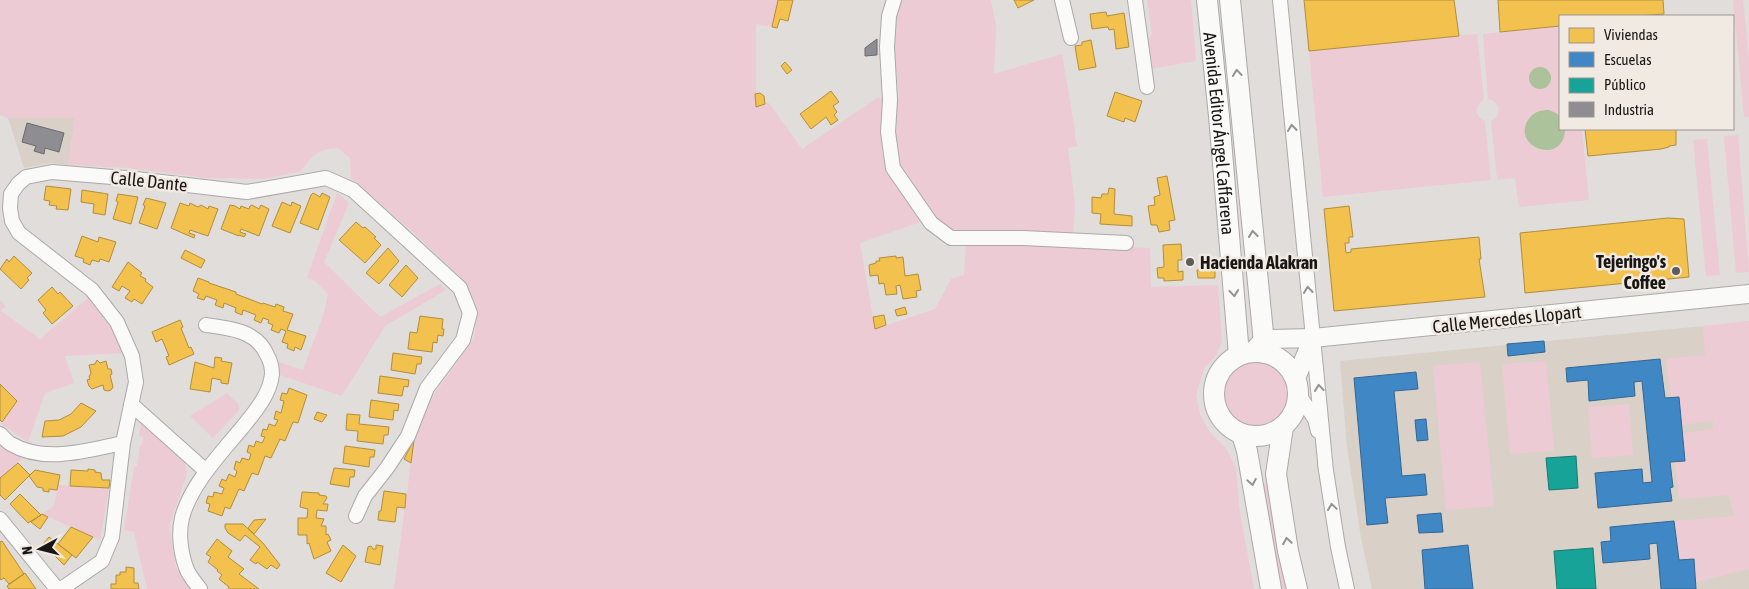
<svg xmlns="http://www.w3.org/2000/svg" width="1749" height="589" viewBox="0 0 1749 589" font-family="'Asap Condensed',sans-serif">
	<style>
		.built { fill: #d9d0c8 }
		.green { fill: #edcbd4 }
		.water { fill: #acc29b }
		.homes { fill: #f2c14e; stroke: #b18e3d }
		.schools { fill: #3f88c5; stroke: #346690 }
		.public { fill: #17a398; stroke: #187970 }
		.industry { fill: #8d8d92; stroke: #6a696c }
		.lines { fill: none; stroke-linecap: round; stroke-linejoin: round }
		.minor-casing { stroke: #aca9a7; stroke-width: 16 }
		.tertiary-casing { stroke: #aca9a7; stroke-width: 20 }
		.secondary-casing { stroke: #aca9a7; stroke-width: 22 }
		.minor { stroke: #fafaf9; stroke-width: 14 }
		.tertiary { stroke: #fafaf9; stroke-width: 18 }
		.secondary { stroke: #fafaf9; stroke-width: 20 }
		.oneway { stroke: #959392 }
		.poi-dot { fill: #5f5c59; stroke: #f1eae3; stroke-width: 2 }
		.labels { text-anchor: middle; dominant-baseline: central; stroke-width: 5; stroke-linejoin: round; paint-order: stroke }
		.street-label { font-size: 18px; fill: #191614; stroke: #f1eae3 }
		.poi-label { font-size: 18px; font-weight: bold; fill: #191614; stroke: #f1eae3; text-anchor: end }
	</style>
	<rect width="100%" height="100%" fill="#e0ddda"/>
	<path class="built" d="M8 118H75L68 165 51 163 24 168Z
		M1703 326 1716 451 1749 564V589H1372L1361 538 1347 447 1340 361Z"/>
	<path class="green" d="M0 0H778L772 27 756 24V106L769 103 802 149 877 98H886C884 118 879 140 884 160 888 179 913 205 926 220L860 243 875 329 935 309 951 279 964 275 966 246 1001 242 1150 248 1151 287 1218 285 1222 342 1215 357 1204 369 1196 395 1200 414 1210 432 1226 448 1236 468 1239 507 1254 589H394L414 440 430 400 474 338 478 310 468 285 416 235 351 178 350 158 338 148C317 149 313 155 301 171L264 179 207 178 128 168 68 165 75 118H8L0 115Z
		M898 0H991L996 25 994 74 1062 54 1075 131V139L1078 146 1068 148 1075 204 1073 238 965 232 946 227 927 209 898 166 892 130 899 95 891 27Z
		M1147 0H1191L1196 61 1150 69 1146 42 1152 34Z
		M1733 0H1743L1749 60V117H1744Z
		M1560 26V117C1556 113 1552 112 1546 111 1517 106 1522 157 1549 150 1553 149 1558 144 1562 142L1565 129H1582L1589 200 1519 207 1515 178 1497 180 1491 121 1497 117 1499 108 1494 101 1488 99 1483 34Z
		M1477 34 1484 99C1474 106 1474 116 1485 121L1491 180 1323 197 1309 51Z
		M1738 135 1749 272 1736 273 1724 136Z
		M1707 139 1720 275 1706 276 1693 140Z
		M337 193 349 203 324 262 380 317 440 284 446 290 385 326 342 396 280 375 279 362 303 370 324 313 328 294 315 281 307 278Z
		M88 298 113 331 125 353 65 356 74 383 45 393 28 442 1 424 17 401 0 384V301L6 306 1 311 40 339Z
		M1749 321V569L1696 582 1694 559 1679 560 1674 521 1735 516 1729 495 1679 499 1675 462 1685 461 1682 433 1714 429 1713 421 1682 425 1679 397 1671 398 1666 359 1705 355 1703 326Z
		M1546 361 1554 451 1510 454 1502 364Z
		M1480 362 1494 506 1446 510 1433 366Z
		M1222 395a33 33 0 1 1 66 0a33 33 0 1 1-66 0Z
		M227 393 239 405V410L213 438 190 416Z
		M1629 404 1633 455 1592 458 1588 407Z
		M141 424 145 425 183 458 186 467 187 474 169 526 176 567 191 589H147L134 532 124 530 134 467 137 466 140 445H142L143 437 139 436Z
		M0 446 23 458 0 478Z
		M1269 483 1288 589H1281L1261 484Z
		M58 485 109 488 100 540 42 514 54 506Z"/>
	<path class="water" d="M1529 78a11 11 0 1 1 22 0a11 11 0 1 1-22 0Z
		M1549 110 1556 113 1560 117V129H1565C1564 167 1511 147 1528 120 1533 112 1540 110 1549 110Z"/>
	<path class="homes" d="M778 0H793L788 21 780 19 777 28 772 27Z
		M1014 0H1034L1018 8Z
		M1304 0H1454L1459 36 1309 51Z
		M1498 0H1663L1664 14 1636 16H1560V26L1500 32Z
		M1106 12 1107 16 1124 13 1129 47 1116 49 1114 29 1109 30 1108 27 1092 29 1090 14Z
		M1091 40 1096 67 1079 70 1075 46 1082 45V42Z
		M785 62 792 70 787 74 781 66Z
		M831 91 839 102 833 106 837 112 834 115 838 120 831 125 826 117 811 129 800 114Z
		M1115 92 1142 101 1135 122 1125 118 1124 122 1107 116Z
		M760 93 764 96 765 104 756 107 755 94Z
		M1585 129H1676V145L1669 146V147L1661 149 1588 156Z
		M1167 176 1175 220 1169 221 1170 230 1159 232 1157 225H1151L1148 206 1155 205 1154 197 1160 195 1157 178Z
		M46 186 71 189 68 210 56 209 57 206 49 205 50 201 44 200Z
		M1109 188 1115 189 1114 214 1132 216V226L1100 224 1101 214 1092 213V197L1101 198 1102 194H1108Z
		M82 190 108 194 105 215 93 213 94 204 81 202Z
		M313 193 320 197 322 193 330 197 318 230 300 223 311 195Z
		M118 194 138 197 131 224 113 219 118 202 116 201Z
		M146 198 166 203 157 229 139 223 145 206 143 205Z
		M282 202 291 206 292 202 301 206 290 233 272 226Z
		M180 203 189 206 190 203 198 207 201 205 208 209 209 206 218 209 208 236 190 230 189 233 195 235 194 238 171 228Z
		M230 205 235 206 240 209 241 206 249 209 250 206 252 205 259 209 261 205 269 209 259 236 241 229 240 232 246 234 244 237 239 235V236L221 229Z
		M1349 206 1353 237H1349V243H1345L1346 253 1351 252V249L1479 237 1481 259H1479L1485 297 1334 311 1324 209Z
		M1668 218 1684 219 1689 277 1525 293 1520 233Z
		M356 222 363 228 365 227 376 237 374 238 381 245 365 263 339 240Z
		M82 236 98 242 99 237 116 242 109 262 100 259 99 262 92 260 90 265 83 262 84 259 75 256Z
		M1181 244 1182 260H1178V272L1183 271V280L1164 281V278H1158L1157 268 1164 267 1163 245Z
		M388 248 399 261 379 284 366 273Z
		M185 250 205 260 201 268 181 258Z
		M14 256 32 273 27 278 29 280 21 289 0 269 7 259 9 262Z
		M896 256V258L903 257 905 276 918 274 921 290 916 291 917 297 903 299 900 285 896 286 897 294 886 295 884 283 879 284 878 275 870 276 869 265 876 263V261H880L879 258Z
		M128 262 142 273 140 276 146 279 145 281 153 287 142 304 134 299 132 302 125 298 130 291 122 286 119 291 112 287Z
		M406 265 418 278 402 297 389 285Z
		M1215 269V278H1198L1197 270Z
		M198 278 209 282V283L236 292V294L262 304 263 303 275 307 276 304 284 307 283 311 293 314 287 330 306 336 301 350 295 347 294 351 287 348 288 344 282 342 286 331 281 329 279 333 271 330 273 325 268 323 269 320 263 318 261 323 254 320 256 315 243 310 242 315 235 312 236 308 224 303 223 308 215 305 217 300 206 296 204 300 197 298 199 294 193 291Z
		M52 287 58 294 60 292 73 306 52 324 43 313 46 310 38 300Z
		M905 307 907 314 897 316 895 310Z
		M884 315 886 325 875 329 873 317Z
		M420 316 443 319 442 329H444L443 336 438 335 437 343 433 342 432 352 408 349 410 332 417 333Z
		M180 320 183 327 181 328 189 348 191 347 194 354 169 365 166 357 169 356 162 339 156 342 152 332Z
		M393 353 422 357 421 364H417L415 374 391 370Z
		M215 357 222 358 221 361 232 363 228 384 221 383V380L212 378 210 392 190 389 195 362 214 368Z
		M97 360 100 363 106 361 108 369H111L112 374 110 375 113 387 111 390 108 391 104 390 103 385 92 389 89 386 87 380 90 379 89 377 91 373 89 365 95 364Z
		M380 376 409 380 408 387 404 386 402 396 378 393Z
		M0 384 17 401 2 422 0 420Z
		M289 388 307 395 298 423 293 422 285 441 280 439 271 458 265 456 258 475 252 473 244 491 239 489 230 509 225 507 222 516 208 511 210 504 206 503 208 496 213 497 214 492 222 494 224 488 219 486 222 479 226 481 229 474 235 477 237 471 234 469 236 461 240 463 242 458 249 460 251 454 247 452 249 445 254 447 256 441 262 443 265 437 261 436 263 429 267 430 269 424 275 426 278 420 274 419 276 411 281 413 284 401 280 400 282 393 287 394Z
		M371 400 399 404 398 411 394 410 393 420 369 417Z
		M81 403 96 411 81 427 63 436 42 437 45 421 59 420 71 414Z
		M317 412 327 415 322 422 314 419Z
		M347 414 360 415 359 424 389 427 388 435H384L383 444 357 441 358 431 346 430Z
		M414 440 411 463 404 459Z
		M345 446 375 450 374 457H370L369 467 343 463Z
		M18 463 30 475 5 500 0 495V478Z
		M334 468 355 470 354 477H350L349 487 330 484Z
		M88 469 95 470V472L101 473 102 480H110L109 488 70 486 71 470 88 471Z
		M35 470 60 475 57 490 49 489V492L43 491V488L37 487 29 476Z
		M384 491 406 494 405 508 397 507 395 522 378 520 379 511H381Z
		M302 492 319 493V495L326 496 327 498 323 504H328L327 511 317 510 316 518 324 519 321 526H326V535L328 534 331 540 327 542 331 551 314 559 309 543 307 544V535H298V518H307L308 509 300 507Z
		M20 494 41 515 28 523 10 504Z
		M42 514 48 517 40 529 31 522Z
		M266 519 254 534 248 528 254 520Z
		M225 524H243L263 543 280 565 277 569 271 565 267 569 257 562 256 564 250 560 260 547 245 535 240 541 228 533 225 528Z
		M71 527 93 537 76 558 58 544Z
		M49 537 72 555 64 565 43 544Z
		M217 539 232 551 228 557 244 569 239 574 259 589H228L229 587 219 579 222 575 217 571 218 570 208 562 211 557 206 554Z
		M2 541 24 574 9 584 4 578 1 580 0 578V542Z
		M343 545 356 556 341 582 326 573Z
		M376 545 383 546 380 565 365 562 368 547 371 546 373 549H376Z
		M126 567 134 568V583H138L139 589H111V584H116V575H120V572H126Z
		M25 573 36 589H9L7 586Z"/>
	<path class="schools" d="M1544 341 1545 352 1508 356 1507 344Z
		M1660 359 1665 398 1679 397 1685 461 1670 462 1673 487 1670 488 1672 501 1598 508 1595 473 1642 469 1643 483 1652 482 1642 381 1634 382 1635 396 1589 401 1588 380 1567 382 1566 368Z
		M1416 372 1418 389 1394 391 1402 476 1425 474 1427 495 1385 498 1388 523 1367 525 1354 378Z
		M1426 419 1428 440 1417 441 1415 420Z
		M1441 513 1443 532 1419 533 1417 515Z
		M1674 521 1679 560 1694 559 1696 589H1661L1657 543 1649 544 1650 559 1603 563 1601 542 1611 541 1610 527Z
		M1468 545 1473 589H1425L1422 550Z"/>
	<path class="public" d="M1576 456 1578 488 1549 490 1546 458Z
		M1593 548 1596 589H1557L1554 551Z"/>
	<path class="industry" d="M877 39V55L865 56V48Z
		M27 123 64 133 59 152 45 148 44 154 34 151 36 146 22 142Z"/>
	<g class="lines">
		<defs>
			<path id="minor" d="M894 0 889 16 887 47 890 100 888 132 893 168 931 223 951 238H1023L1126 243
				M1062 0 1071 38
				M1135 0 1147 87
				M1280 0 1326 471
				M1299 395 1315 419 1318 431
				M131 404 206 471
				M0 434C3 437 7 442 11 444 45 464 88 450 123 443
				M1325 464 1338 547 1347 589
				M0 519 57 589
				M61 589 102 561 112 537 123 443 136 382 132 356 117 322 92 290 19 233 12 221 10 208 11 194 18 184 26 177 52 172 136 179 247 192 326 178 353 190 460 288 470 313 463 340 427 388 408 436 387 468 365 496 356 516
				M200 589C196 583 190 577 187 570 181 555 178 534 182 518 190 486 220 454 241 429 254 413 270 395 272 374 272 368 270 360 267 355 257 331 230 328 206 325"/>
			<path id="tertiary" d="M1252 352 1264 339 1313 338 1749 294
				M1296 378 1313 338"/>
			<g id="secondary">
				<path id="s1" d="M1207 0 1219 116 1239 355"/>
				<path d="M1230 0 1265 353"/>
				<circle cx="1256" cy="394" r="42"/>
				<path d="M1283 427 1276 474 1288 551 1297 589"/>
				<path d="M1242 434 1247 451 1271 589"/>
			</g>
		</defs>
		<use href="#minor" class="minor-casing"/>
		<use href="#tertiary" class="tertiary-casing"/>
		<use href="#secondary" class="secondary-casing"/>
		<use href="#minor" class="minor"/>
		<use href="#tertiary" class="tertiary"/>
		<use href="#secondary" class="secondary"/>
	</g>
	<defs><path id="oneway-chevron" d="M-2-3.5L2.5 0L-2 3.5" fill="none" stroke-width="1.6" stroke-linecap="round" stroke-linejoin="round" transform="scale(1.25)"/></defs>
	<g class="oneway">
		<use href="#oneway-chevron" transform="translate(1237 73) rotate(-96)"/>
		<use href="#oneway-chevron" transform="translate(1292 128) rotate(-96)"/>
		<use href="#oneway-chevron" transform="translate(1253 234) rotate(-96)"/>
		<use href="#oneway-chevron" transform="translate(1308 290) rotate(-96)"/>
		<use href="#oneway-chevron" transform="translate(1234 293) rotate(85)"/>
		<use href="#oneway-chevron" transform="translate(1319 388) rotate(-96)"/>
		<use href="#oneway-chevron" transform="translate(1252 482) rotate(80)"/>
		<use href="#oneway-chevron" transform="translate(1332 507) rotate(-98)"/>
		<use href="#oneway-chevron" transform="translate(1287 541) rotate(-99)"/>
	</g>
	<g class="poi-dot">
		<circle cx="1190" cy="262" r="5"/>
		<circle cx="1676" cy="271" r="5"/>
	</g>
	<g class="labels">
		<g class="street-label">
			<text stroke="none"><textPath href="#s1" startOffset="134">Avenida Editor Ángel Caffarena</textPath></text>
			<text transform="translate(149 181) rotate(6)">Calle Dante</text>
			<text transform="translate(1507 319) rotate(-6)">Calle Mercedes Llopart</text>
		</g>
		<g class="poi-label">
			<text x="1666" y="261">Tejeringo's<tspan x="1666" dy="21">Coffee</tspan></text>
			<text x="1200" y="262" text-anchor="start">Hacienda Alakran</text>
		</g>
	</g>
	<rect x="1559" y="15" width="175" height="115" fill="#f1eae3" stroke="#9b9590"/>
	<rect x="1569" y="28" width="25" height="15" fill="#f2c14e" stroke="#9b9590"/>
	<text x="1604" y="40" font-size="15" fill="#191614">Viviendas</text>
	<rect x="1569" y="52" width="25" height="15" fill="#3f88c5" stroke="#9b9590"/>
	<text x="1604" y="65" font-size="15" fill="#191614">Escuelas</text>
	<rect x="1569" y="78" width="25" height="15" fill="#17a398" stroke="#9b9590"/>
	<text x="1604" y="90" font-size="15" fill="#191614">Público</text>
	<rect x="1569" y="102" width="25" height="15" fill="#8d8d92" stroke="#9b9590"/>
	<text x="1604" y="115" font-size="15" fill="#191614">Industria</text>
	<g transform="translate(40 549) rotate(263)" stroke="#f1eae3" stroke-width="4" paint-order="stroke">
	<path d="M0-4L9 19L0 12L-9 19Z" fill="#191614"/>
	<text y="-8" font-size="14" font-weight="bold" text-anchor="middle" fill="#191614">N</text>
	</g>
</svg>
